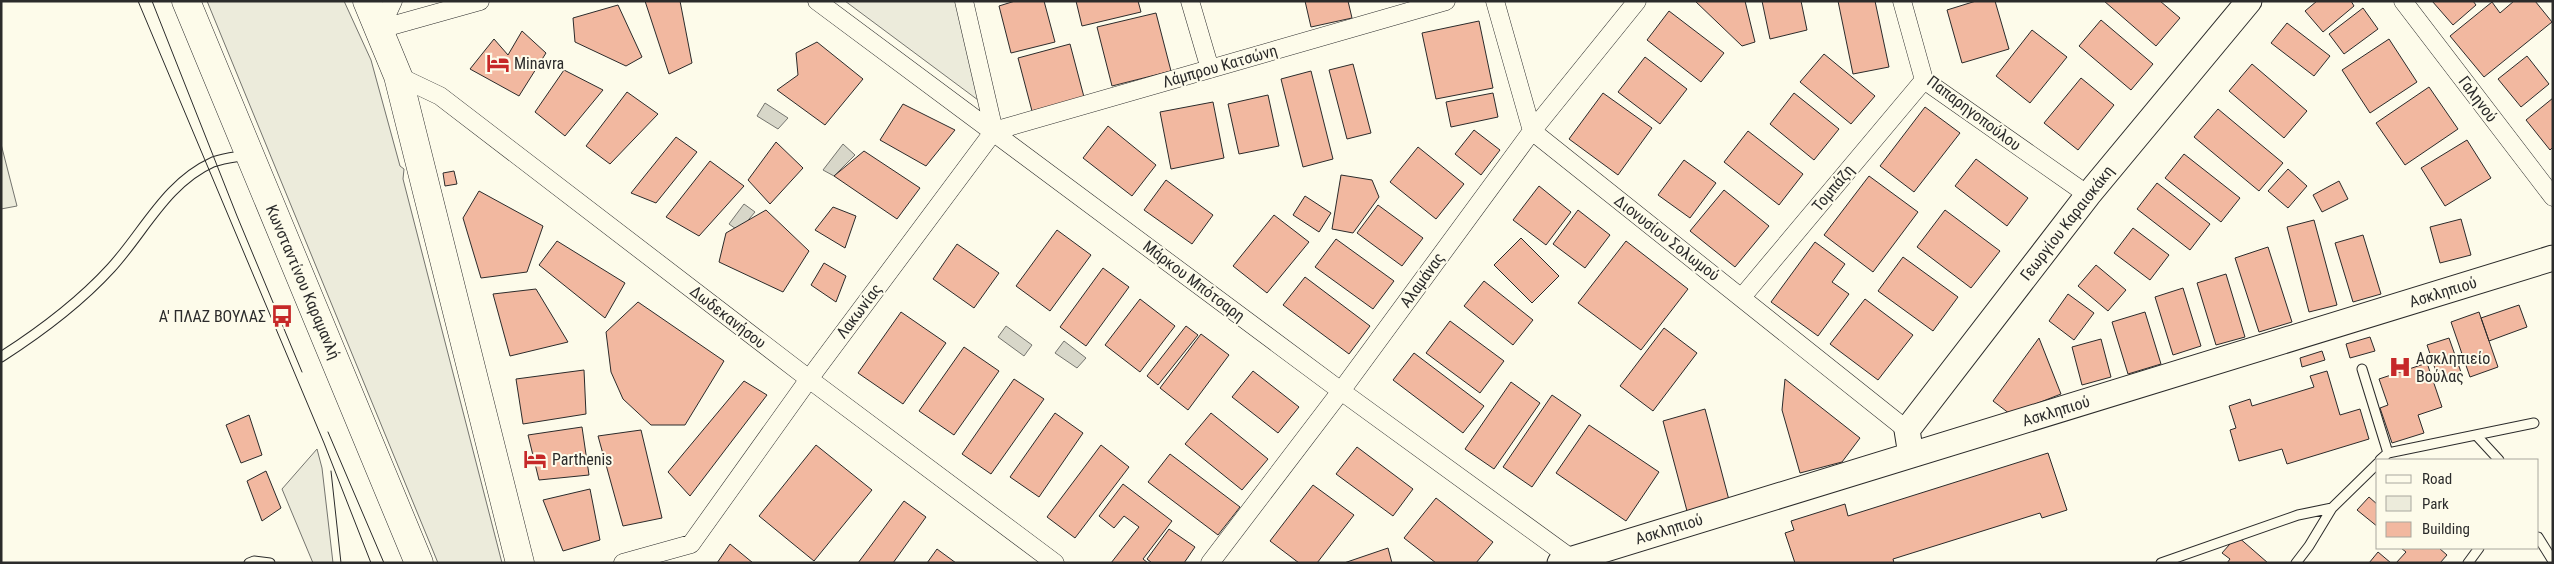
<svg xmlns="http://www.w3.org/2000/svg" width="2554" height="564" viewBox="0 0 2554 564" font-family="'Roboto Condensed',sans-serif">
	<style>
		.green { fill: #ecebdb; stroke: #74746e }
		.water { fill: #d8d7c9; stroke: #74746e }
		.building { fill: #f2b8a0; stroke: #2b2b2b }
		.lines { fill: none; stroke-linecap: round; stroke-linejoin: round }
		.lane-casing { stroke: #2b2b2b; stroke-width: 11 }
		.street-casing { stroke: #2b2b2b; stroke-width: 19 }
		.secondary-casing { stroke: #2b2b2b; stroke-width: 27 }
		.highway-casing { stroke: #2b2b2b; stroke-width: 29 }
		.lane { stroke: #fdfbea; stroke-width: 9 }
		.street { stroke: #fdfbea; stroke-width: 18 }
		.secondary { stroke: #fdfbea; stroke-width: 25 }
		.highway { stroke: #fdfbea; stroke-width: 28 }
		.tram { stroke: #2b2b2b; stroke-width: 1 }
		.labels { text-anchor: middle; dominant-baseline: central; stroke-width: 4; stroke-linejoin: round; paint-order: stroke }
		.poi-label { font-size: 16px; fill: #2b2b2b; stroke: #fdfbea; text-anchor: start }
		.street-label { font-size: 16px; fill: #2b2b2b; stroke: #fdfbea }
	</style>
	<rect width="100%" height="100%" fill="#fdfbea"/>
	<path class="green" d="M207 1H344L371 60 400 166 404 169 403 179 502 563H438Z
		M845 1H956L982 103Z
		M1 144 17 206 1 209Z
		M317 449 322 468 333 563H313L282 489Z"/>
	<path class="water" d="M765 103 788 118 778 129 757 116Z
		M843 144 855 155 834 176 823 170Z
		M744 204 755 212 739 231 729 224Z
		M1006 326 1032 345 1024 356 998 337Z
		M1064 341 1086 358 1077 368 1055 353Z"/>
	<path class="building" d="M645 1H680L692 63 669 74Z
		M1015 1H1044L1055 42 1011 53 999 6Z
		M1076 1H1138L1141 12 1082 26Z
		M1305 1H1348L1352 18 1311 27Z
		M1695 1H1745L1755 42 1742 46Z
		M1762 1H1801L1807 30 1770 39Z
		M1838 1H1875L1889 67 1853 74Z
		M1976 1H1995L2009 49 1962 63 1947 10Z
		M2104 1H2160L2180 18 2156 46Z
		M2317 1H2351L2354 6 2323 32 2305 11Z
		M2432 1H2473L2476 5 2453 25Z
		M2514 1H2535L2552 22 2484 77 2450 36 2492 2 2500 13Z
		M618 5 642 57 626 66 575 42 573 18Z
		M2363 8 2378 29 2344 54 2329 34Z
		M1669 11 1724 53 1701 82 1647 40Z
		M1156 13 1171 71 1112 86 1097 27Z
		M2101 20 2153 64 2131 90 2079 46Z
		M1479 21 1493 88 1436 99 1422 33Z
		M2287 23 2330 56 2314 76 2271 43Z
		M2032 30 2067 57 2030 103 1996 76Z
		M522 31 546 53 519 96 470 69 494 39 508 55Z
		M2389 39 2417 82 2370 113 2342 70Z
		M817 42 863 79 825 125 777 90 798 75 796 53Z
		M1070 44 1084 97 1032 111 1018 58Z
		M1824 54 1875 96 1851 124 1800 82Z
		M2527 56 2549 84 2521 107 2498 79Z
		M1645 57 1687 89 1660 124 1618 92Z
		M1353 64 1371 133 1347 139 1329 70Z
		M2252 64 2307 111 2284 138 2229 91Z
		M564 70 603 90 565 136 535 112Z
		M1311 71 1333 159 1303 167 1281 79Z
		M2081 78 2114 105 2078 150 2044 123Z
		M2429 87 2458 129 2405 165 2376 123Z
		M627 92 658 114 610 164 586 146Z
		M1493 93 1498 117 1451 127 1446 102Z
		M1603 93 1652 128 1618 175 1569 139Z
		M1794 93 1839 129 1814 160 1770 124Z
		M1268 95 1279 146 1239 154 1228 104Z
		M2553 98V147L2550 150 2526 120Z
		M1213 102 1224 158 1171 169 1160 112Z
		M903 104 955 130 926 166 880 140Z
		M1925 107 1960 133 1914 192 1880 166Z
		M2218 109 2283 163 2259 191 2194 137Z
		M1108 126 1156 165 1132 196 1083 158Z
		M1474 130 1500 150 1481 175 1455 154Z
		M1748 131 1803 174 1779 205 1724 162Z
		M676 137 697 152 656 203 631 193Z
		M2467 140 2491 178 2445 206 2421 168Z
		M776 142 803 168 770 204 748 180Z
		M1418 147 1464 184 1436 219 1390 182Z
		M864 151 920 188 897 219 834 176Z
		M2184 154 2240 198 2221 222 2165 178Z
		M1976 159 2028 198 2007 226 1955 186Z
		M1684 160 1716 183 1690 218 1658 195Z
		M710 161 744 186 699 236 666 217Z
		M2288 169 2307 186 2288 208 2268 191Z
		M454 171 457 184 445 186 443 173Z
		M1341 175 1372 180 1379 197 1353 233 1332 229Z
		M1869 176 1918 212 1873 272 1824 235Z
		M1166 180 1213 215 1192 244 1144 210Z
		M2339 181 2348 199 2322 212 2313 195Z
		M2157 183 2210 224 2190 250 2137 209Z
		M1539 186 1571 212 1546 245 1513 220Z
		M1724 190 1769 226 1735 267 1690 231Z
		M479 191 543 226 527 272 481 278 463 218Z
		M1305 196 1331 213 1319 232 1293 215Z
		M1378 205 1423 238 1402 266 1357 233Z
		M833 207 856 216 845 248 815 230Z
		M766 210 809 251 783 292 719 262 726 233Z
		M1578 210 1610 235 1585 268 1553 244Z
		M1945 210 2000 251 1971 288 1917 247Z
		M1274 215 1309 242 1267 293 1233 266Z
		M2461 219 2471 255 2440 263 2430 227Z
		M2314 220 2337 305 2309 312 2287 227Z
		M2133 228 2169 255 2150 280 2114 253Z
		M1057 230 1091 255 1050 311 1016 286Z
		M2363 235 2381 294 2353 302 2335 243Z
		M1521 238 1559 276 1532 303 1494 265Z
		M1336 239 1394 281 1373 309 1315 267Z
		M557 241 625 283 605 318 539 265Z
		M1626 241 1688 289 1641 350 1578 303Z
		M1815 242 1845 264 1832 282 1849 294 1818 336 1771 302Z
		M957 244 999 273 974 308 933 279Z
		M2268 247 2292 322 2259 332 2235 258Z
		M1903 257 1958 297 1933 331 1878 291Z
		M824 263 846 276 836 302 811 285Z
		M2096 265 2126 290 2108 311 2078 286Z
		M1103 268 1129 287 1086 346 1060 327Z
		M2226 274 2245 337 2216 345 2197 283Z
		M1305 277 1370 326 1349 354 1283 305Z
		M1484 281 1533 320 1513 345 1464 306Z
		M2183 288 2201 346 2173 355 2155 297Z
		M536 289 568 342 510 356 493 294Z
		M2068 294 2094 313 2074 340 2049 321Z
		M1140 299 1175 326 1140 372 1105 345Z
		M1865 299 1913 335 1878 380 1830 344Z
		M638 302 724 361 685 425H651L623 399 611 372 606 332Z
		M2519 305 2527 327 2489 341 2481 318Z
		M901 312 946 343 903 404 858 373Z
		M2145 312 2161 364 2128 374 2112 322Z
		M2479 312 2498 367 2470 377 2451 322Z
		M1450 321 1504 361 1480 393 1426 353Z
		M1186 326 1198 335 1158 385 1147 376Z
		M1664 328 1697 353 1653 411 1620 386Z
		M1201 334 1229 355 1188 410 1160 388Z
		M2370 337 2375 351 2350 358 2346 344Z
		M2039 338 2061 394 2010 414 1993 401Z
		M2449 338 2462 375 2440 383 2427 345Z
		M2101 339 2111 377 2082 385 2072 347Z
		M964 347 999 371 954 435 919 411Z
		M2322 351 2325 360 2302 367 2300 358Z
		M1414 353 1484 406 1463 433 1393 380Z
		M2427 363 2442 407 2418 415 2424 433 2392 443 2380 408 2388 405 2379 379Z
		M584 370 586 414 523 424 516 379Z
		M1253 371 1299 407 1278 433 1232 397Z
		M2327 371 2340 415 2360 409 2369 439 2287 464 2282 449 2239 461 2230 430 2236 428 2229 406 2250 399 2252 406 2314 387 2310 376Z
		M1014 379 1044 399 991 474 962 454Z
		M1785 379 1860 438 1842 462 1800 473 1782 410Z
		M744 381 767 395 690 496 668 472Z
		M1511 382 1540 403 1494 469 1465 449Z
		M1552 395 1581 415 1532 487 1503 467Z
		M1705 409 1729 500 1687 511 1663 421Z
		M1055 413 1083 433 1039 497 1010 477Z
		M1211 413 1268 459 1242 490 1185 444Z
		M249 415 262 455 241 463 226 425Z
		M1589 425 1659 472 1626 521 1556 473Z
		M582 427 589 475 539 480 528 435Z
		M641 430 662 518 623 526 598 436Z
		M816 445 872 490 814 561 759 516Z
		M1101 445 1129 467 1075 538 1047 517Z
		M1357 447 1413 489 1393 516 1336 474Z
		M2048 453 2067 510 2042 518 2040 513 1893 559 1894 563H1795L1785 533 1794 530 1791 521 1845 504 1848 516Z
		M1170 454 1240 507 1218 535 1148 482Z
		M266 471 281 508 262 521 247 481Z
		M1123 484 1172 521 1143 559 1148 563H1111L1139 527 1124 516 1114 528 1099 516Z
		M1313 485 1354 515 1317 563H1299L1270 541Z
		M590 489 600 540 563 551 543 500Z
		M2369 497 2378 505V527L2357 510Z
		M1436 498 1493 542 1476 563H1436L1404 538Z
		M904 501 926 517 893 563H858Z
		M1169 529 1195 547 1184 563H1152L1147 559Z
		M2237 536 2268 563H2227L2230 559 2222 553Z
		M730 544 753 563H717Z
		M1388 548 1392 563H1344Z
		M2401 548H2439L2447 555 2440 563H2396L2406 552Z
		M937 549 956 563H927Z
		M2378 552 2391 563H2369Z"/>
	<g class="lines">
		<defs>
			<path id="lane" d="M1 357C40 332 79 303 111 268 144 232 166 183 213 162 224 158 236 157 247 155
				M2362 369 2388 453
				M2476 435 2499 460
				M2380 460 2388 453 2534 423
				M2538 537 2553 561
				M249 563 254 561 270 563
				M2161 563 2298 515 2332 508
				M2296 563 2309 546 2332 508 2378 463
				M2468 563 2479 548"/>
			<path id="street" d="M817 1 1341 391 1572 559
				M1190 1 1210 69
				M1495 1 1532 131 1907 430
				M1902 1 1924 80 2088 195
				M2403 1 2553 197
				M380 29 480 1
				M380 29 393 1
				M398 76 440 96 809 379 1055 563
				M994 131 1446 1
				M1742 297 1924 80
				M623 563 691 544 809 379 994 131 964 1
				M1210 563 1341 391 1532 131 1637 1"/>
			<path id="secondary" d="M1911 455 1907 430 2088 195 2249 1
				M1560 563 2553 258"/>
			<path id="highway" d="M186 1 419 563
				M367 1 398 76 520 563"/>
		</defs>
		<use href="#lane" class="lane-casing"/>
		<use href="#street" class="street-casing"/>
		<use href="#secondary" class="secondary-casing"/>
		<use href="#highway" class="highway-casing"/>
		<use href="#lane" class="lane"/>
		<use href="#street" class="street"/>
		<use href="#secondary" class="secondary"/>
		<use href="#highway" class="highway"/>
		<path class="tram" d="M138 1 324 443 371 563
			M152 1 237 216 302 372
			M328 432 384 563
			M331 471 341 563"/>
	</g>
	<defs>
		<symbol id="hotel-bare" viewBox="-9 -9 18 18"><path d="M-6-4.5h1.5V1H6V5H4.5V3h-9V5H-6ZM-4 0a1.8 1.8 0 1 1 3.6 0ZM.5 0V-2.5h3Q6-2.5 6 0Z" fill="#c62828" stroke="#fdfbea" stroke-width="2.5" paint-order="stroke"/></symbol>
		<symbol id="bus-bare" viewBox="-9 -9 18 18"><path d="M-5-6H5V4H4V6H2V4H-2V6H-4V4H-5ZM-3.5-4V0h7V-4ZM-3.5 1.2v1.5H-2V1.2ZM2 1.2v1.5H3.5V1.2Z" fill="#c62828" stroke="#fdfbea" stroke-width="2.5" paint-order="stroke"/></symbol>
		<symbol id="hospital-bare" viewBox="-9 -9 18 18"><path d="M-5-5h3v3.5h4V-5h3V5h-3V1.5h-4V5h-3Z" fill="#c62828" stroke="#fdfbea" stroke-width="2.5" paint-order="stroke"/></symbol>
	</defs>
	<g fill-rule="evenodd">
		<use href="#hotel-bare" x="482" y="47" width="32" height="32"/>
		<use href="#bus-bare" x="266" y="300" width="32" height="32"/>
		<use href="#hospital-bare" x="2384" y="351" width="32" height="32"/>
		<use href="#hotel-bare" x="519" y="443" width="32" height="32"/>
	</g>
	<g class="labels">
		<g class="poi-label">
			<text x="514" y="63">Minavra</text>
			<text x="266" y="316" text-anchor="end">Α' ΠΛΑΖ ΒΟΥΛΑΣ</text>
			<text x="2416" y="358">Ασκληπιείο<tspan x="2416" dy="18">Βούλας</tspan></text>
			<text x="552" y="459">Parthenis</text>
		</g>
		<g class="street-label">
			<text transform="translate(1220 66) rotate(-16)">Λάμπρου Κατσώνη</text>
			<text transform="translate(2478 99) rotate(53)">Γαληνού</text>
			<text transform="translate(1974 113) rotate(37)">Παπαρηγοπούλου</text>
			<text transform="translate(1833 188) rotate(-50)">Τομπάζη</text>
			<text transform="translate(2067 223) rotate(-52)">Γεωργίου Καραισκάκη</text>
			<text transform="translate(1667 238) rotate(38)">Διονυσίου Σολωμού</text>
			<text transform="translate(1422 280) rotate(-54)">Αλαμάνας</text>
			<text transform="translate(1194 281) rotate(37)">Μάρκου Μπότσαρη</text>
			<text transform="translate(303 282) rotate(67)">Κωνσταντίνου Καραμανλή</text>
			<text transform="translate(2443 292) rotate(-17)">Ασκληπιού</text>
			<text transform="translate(859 311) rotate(-53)">Λακωνίας</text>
			<text transform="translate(728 317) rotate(38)">Δωδεκανήσου</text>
			<text transform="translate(2056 411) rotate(-17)">Ασκληπιού</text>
			<text transform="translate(1669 529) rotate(-17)">Ασκληπιού</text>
		</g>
	</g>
	<rect width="2554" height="564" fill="none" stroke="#2b2b2b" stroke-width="5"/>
	<rect x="2376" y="459" width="162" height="90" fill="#fdfbea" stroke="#a9a89e"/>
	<rect x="2386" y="475" width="25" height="8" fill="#fdfbea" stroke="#a9a89e"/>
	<text x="2422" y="484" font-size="15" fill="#2b2b2b">Road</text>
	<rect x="2386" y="496" width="25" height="15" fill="#ecebdb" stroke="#a9a89e"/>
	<text x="2422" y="509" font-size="15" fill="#2b2b2b">Park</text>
	<rect x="2386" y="522" width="25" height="15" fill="#f2b8a0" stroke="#a9a89e"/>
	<text x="2422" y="534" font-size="15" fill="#2b2b2b">Building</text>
</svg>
